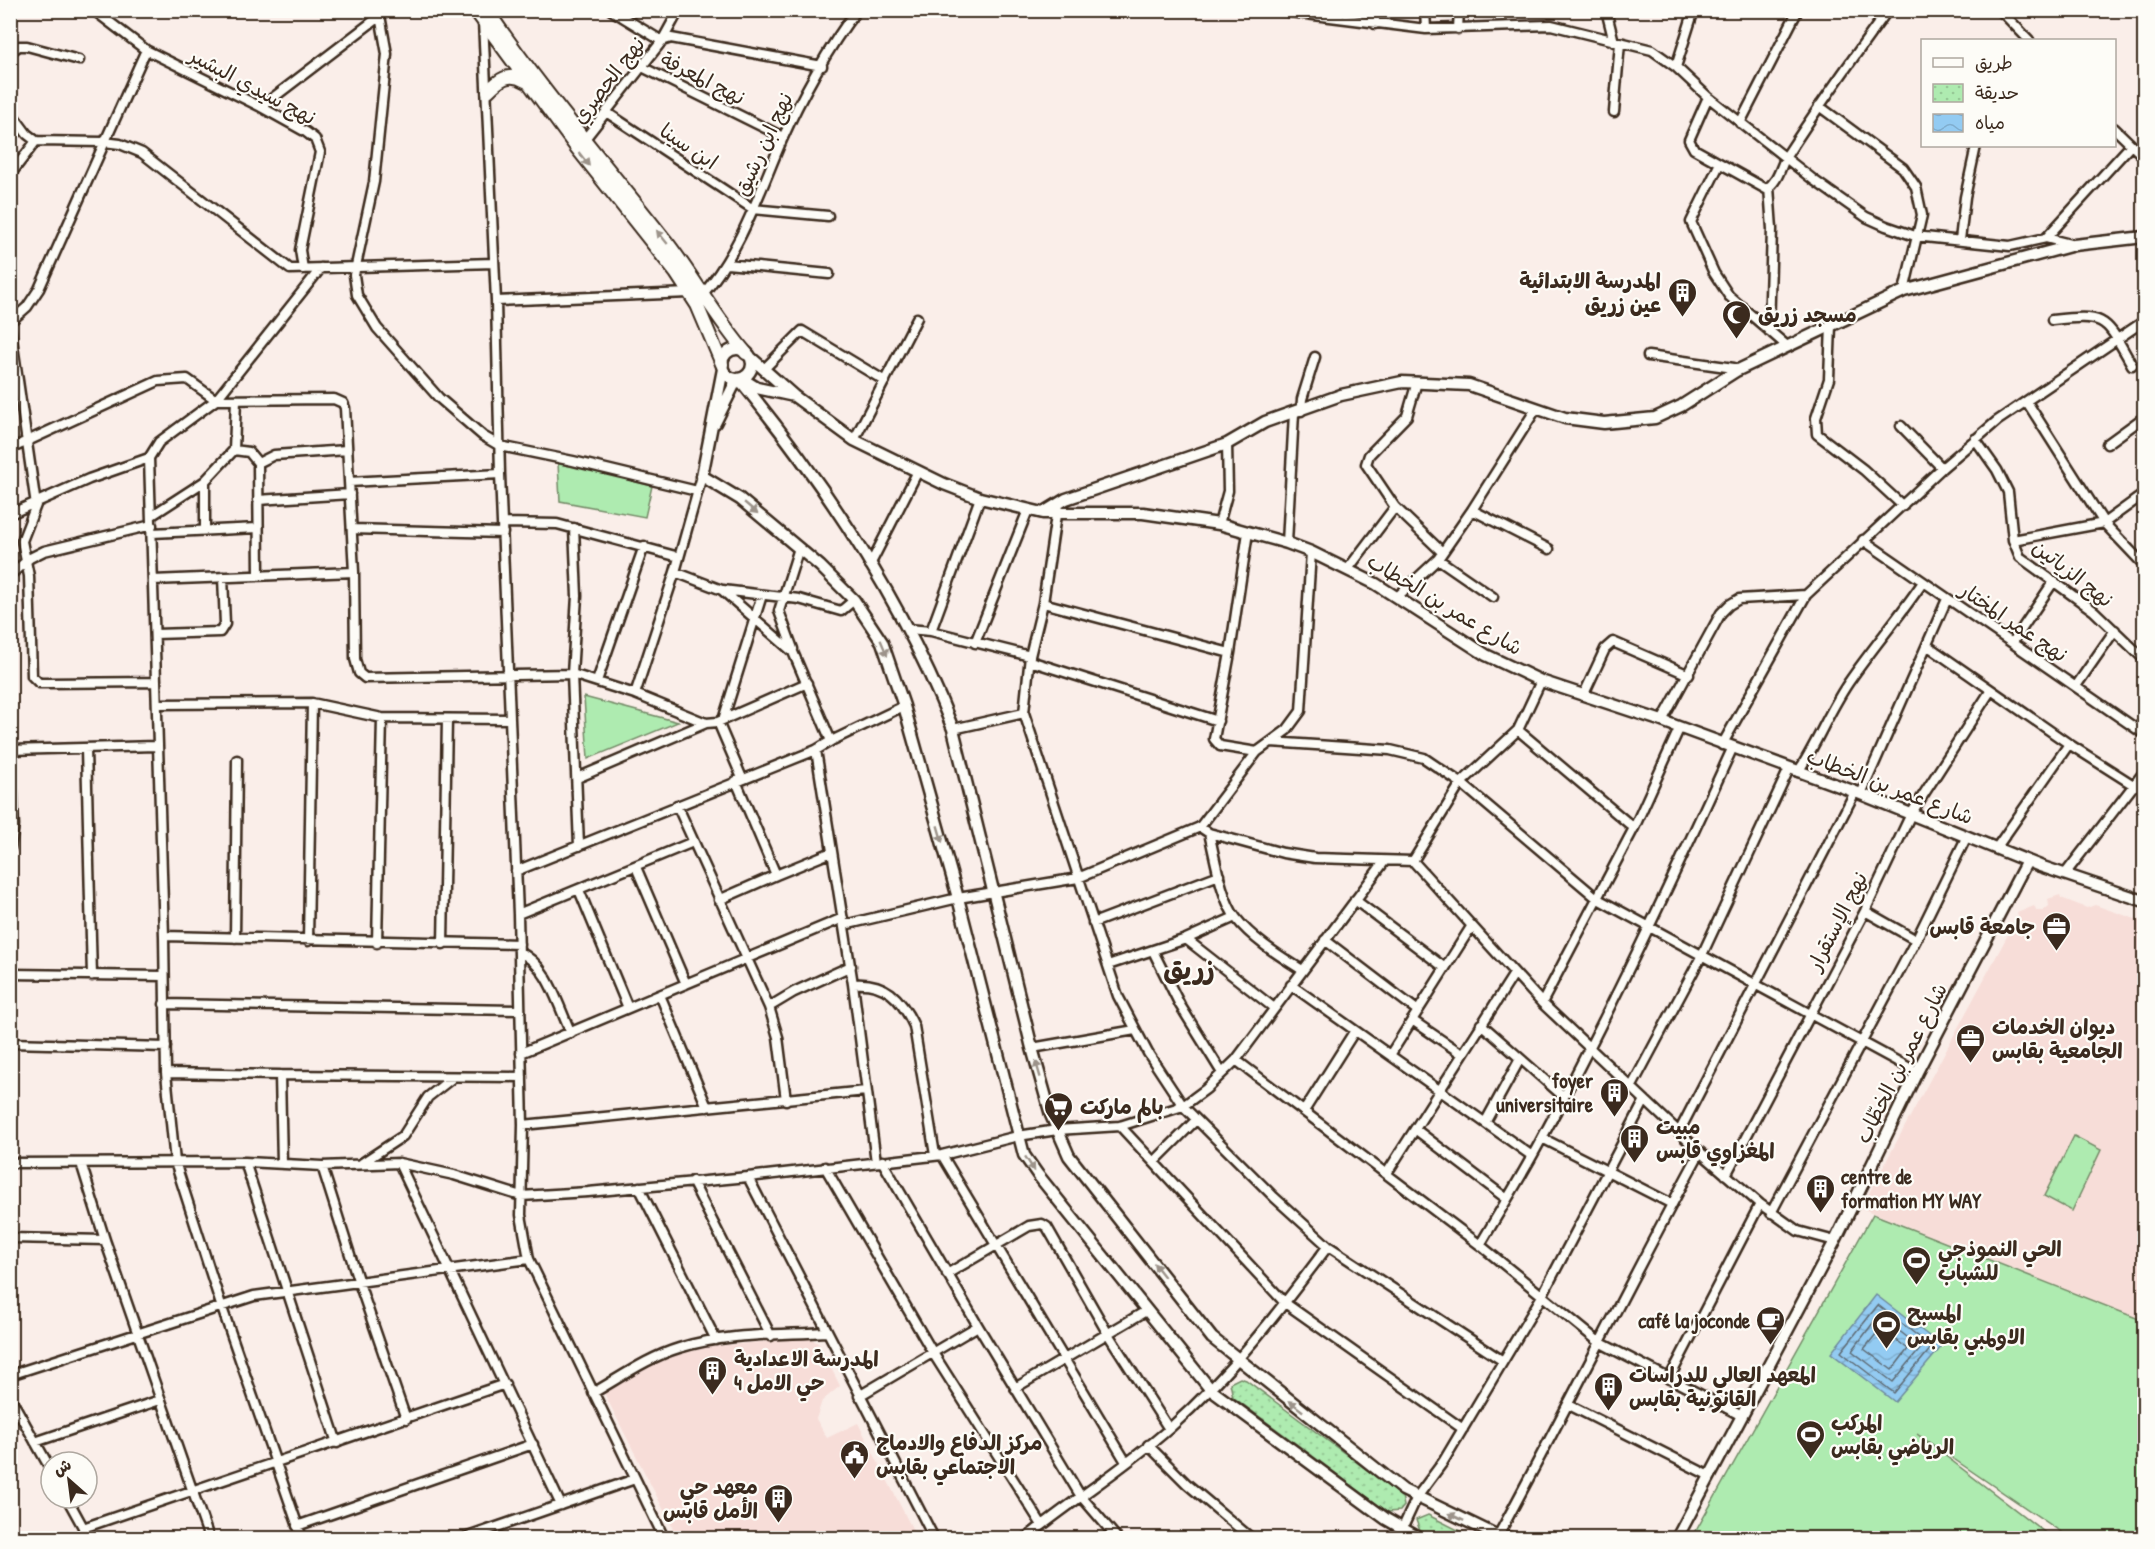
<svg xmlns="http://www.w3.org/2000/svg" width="2155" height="1549" viewBox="0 0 2155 1549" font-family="'Patrick Hand','Playpen Sans Arabic',sans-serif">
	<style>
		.built { fill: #f7ddd8 }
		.park { fill: url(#park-dots); stroke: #748a67; stroke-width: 1.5 }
		.garden { fill: #aeebb0; stroke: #748a67; stroke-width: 1.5 }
		.water { fill: url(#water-waves); stroke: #708b9d; stroke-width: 1.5 }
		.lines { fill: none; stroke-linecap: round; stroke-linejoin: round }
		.shore { stroke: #5e6a73; stroke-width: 1.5 }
		.minor-casing { stroke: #3b2a1e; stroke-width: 13 }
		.tertiary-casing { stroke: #3b2a1e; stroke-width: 15 }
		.secondary-casing { stroke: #3b2a1e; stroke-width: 16 }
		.minor { stroke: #fdfcf7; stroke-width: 8 }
		.tertiary { stroke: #fdfcf7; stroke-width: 10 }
		.secondary { stroke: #fdfcf7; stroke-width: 12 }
		.oneway { fill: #9c938a }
		.labels { text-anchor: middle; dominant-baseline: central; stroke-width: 4.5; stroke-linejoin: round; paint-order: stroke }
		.street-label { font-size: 21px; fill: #3b2a1e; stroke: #fdfcf7 }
		.poi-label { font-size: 21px; font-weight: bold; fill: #3b2a1e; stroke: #fdfcf7; text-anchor: start }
		.district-label { font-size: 27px; font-weight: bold; fill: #3b2a1e; stroke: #fdfcf7 }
	</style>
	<defs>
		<pattern id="park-dots" width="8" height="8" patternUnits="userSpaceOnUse" patternTransform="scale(1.5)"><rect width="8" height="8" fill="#aeebb0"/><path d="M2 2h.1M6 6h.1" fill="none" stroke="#97ca97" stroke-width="1.8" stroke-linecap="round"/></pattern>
		<pattern id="water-waves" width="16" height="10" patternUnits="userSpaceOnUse" patternTransform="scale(1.5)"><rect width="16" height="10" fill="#93cbf2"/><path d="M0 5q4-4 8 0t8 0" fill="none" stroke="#80aecf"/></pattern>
	</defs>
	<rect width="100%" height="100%" fill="#faeee9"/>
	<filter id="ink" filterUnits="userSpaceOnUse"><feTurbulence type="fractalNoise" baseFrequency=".0167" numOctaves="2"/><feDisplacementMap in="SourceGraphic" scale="12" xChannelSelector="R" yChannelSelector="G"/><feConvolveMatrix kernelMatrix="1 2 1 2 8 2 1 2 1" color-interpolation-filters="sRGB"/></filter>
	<g filter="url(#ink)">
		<path class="built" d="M2060 895 2061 898 2087 908 2095 905 2144 922V1321L1861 1208 2018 916 2017 913 2034 906 2037 911H2043L2049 906 2048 899Z
			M809 1337 819 1344 840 1386 822 1401 816 1419 827 1438 858 1423 917 1538H678L605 1395V1389L658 1360 708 1347Z"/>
		<path class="park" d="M1240 1378 1246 1380 1402 1496 1404 1506 1400 1511 1388 1512 1233 1397 1230 1383Z
			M1428 1515 1468 1535 1469 1538H1433L1420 1531 1416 1520Z"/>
		<path class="garden" d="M558 463H570L652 486 645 517 560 501Z
			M584 697 678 722 588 759Z
			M2074 1136 2101 1150 2072 1211 2044 1196Z
			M1873 1214 2144 1321V1538H2070L1917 1434 2052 1538H1692Z"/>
		<path class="water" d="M1876 1295 1942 1346 1895 1402 1831 1353Z"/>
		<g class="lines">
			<path class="shore" d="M1878 1305 1932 1347 1894 1393 1841 1352Z
				M1879 1315 1921 1348 1893 1382 1852 1351Z
				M1881 1328 1908 1349 1892 1370 1864 1349Z"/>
			<defs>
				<path id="minor" d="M379 10 387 54 374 182 354 275 357 295 377 328 439 398 483 436 500 446 573 461 697 491
					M611 10 662 41 671 38 822 66
					M1274 10 1426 29 1551 25 1652 50 1676 67 1708 97 1815 181 1866 217 1886 226 1915 236 2010 246 2046 238 2074 245
					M1375 10V24
					M1425 10 1426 29
					M1606 10 1614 42
					M2000 10 2029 40
					M95 11 146 50 261 107 306 132 315 139 320 152 300 250 303 269
					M483 21 496 301 500 474 518 914 523 1125 521 1215 529 1259 664 1538
					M1458 29 1459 10
					M10 52 19 46H27L79 60
					M640 66 783 137
					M1676 67 1694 10
					M1708 97 1689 140 1694 149 1766 189C1779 181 1780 167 1787 155 1819 105 1853 58 1888 10
					M1819 106 1903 168 1916 187 1922 215 1904 291
					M261 107 380 16
					M10 111 27 134 36 141 104 142 120 144 142 153 290 269 494 263
					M606 112 753 209 828 216
					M1614 112 1620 43
					M1740 123 1798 10
					M2114 128 2144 157
					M584 140 662 41 679 10
					M1719 165 1691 222 1714 273 1729 296 1787 346
					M10 175 36 141
					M1769 187 1772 229 1769 331
					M2046 238 2131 145
					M1960 240 1965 197 1976 146
					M727 264 829 274
					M703 294C741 250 759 193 782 140 800 99 829 46 857 10
					M496 301 689 293
					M2052 320C2108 314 2105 318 2132 365
					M10 322 27 307 39 289 146 50
					M10 325 36 505 22 541 29 576 32 676 39 683H47L155 682
					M1831 325 1829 379 1816 418 1817 434 1864 470 1903 506
					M1648 356 1734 368 1736 371
					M765 368 802 331 885 381
					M1417 382 1407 416 1369 455 1366 464 1395 507 1442 552
					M2027 402 2104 523 2144 565
					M1301 411 1302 399 1315 357
					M1901 426 1942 468
					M1975 439 1997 470 2008 492 2013 540 2020 557 2094 611 2144 659
					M854 440 917 318
					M2107 444 2140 420 2144 419
					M10 449 158 381 187 379 216 400 334 399 343 403 345 408 354 572 355 659 359 673 365 678 572 674 635 694 706 723 718 722 807 683
					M234 450 249 452 258 463 259 575
					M258 463 274 455 347 450
					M205 481V530
					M349 482 500 474
					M258 500 350 494
					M1472 510 1549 549
					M10 514 89 479 149 458
					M1056 515 1043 603 1030 656 1024 713 1118 996 1148 1053 1183 1106 1274 1197 1328 1246 1503 1361
					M151 516 205 481 234 450 236 400
					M503 523 557 524 679 557
					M1219 524 1228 491 1227 444
					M574 528 577 596 572 674 579 846
					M352 529 503 533
					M1248 532 1230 653 1214 739 1220 746 1257 752
					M152 533 258 528
					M1863 540 2144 734
					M2013 540 2104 523 2144 494
					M1287 543 1294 413
					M1438 559 1493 597
					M870 565 917 473
					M1348 569 1395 507
					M675 572 722 590 793 652 831 741
					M10 575 30 558 44 551 152 525
					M153 580 354 572
					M723 590 799 599 841 611 854 600
					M1397 597 1438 559 1472 510 1536 409
					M1043 603 1230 653
					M908 629 931 631 1030 656
					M931 631 980 498
					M155 634 220 632 225 624 223 577
					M2013 642 2054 581
					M975 643 1028 510
					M1928 646 2069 744 2135 786
					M793 649 779 611 799 548
					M1030 661 1218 721
					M597 681 644 546
					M2076 686 2115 630
					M635 694 675 572 702 476
					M1584 694 1605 649 1613 642 1689 675
					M157 704 312 703 382 718 510 719
					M723 720 762 595
					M1662 721 1721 613 1729 605 1739 599 1806 595 1942 468 1997 421 2144 321
					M718 722 742 778
					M953 729 1024 713
					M1518 730 1634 828
					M1271 742 1390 750 1424 758 1461 783 1598 899 1917 1072
					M1722 745 1806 595
					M86 749 92 976
					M10 750 156 746
					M816 750 853 984 876 1162
					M1798 772C1818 742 1830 708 1851 679 1874 646 1900 616 1923 582
					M577 778 706 723
					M1861 794 1947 599
					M677 805 769 1007 778 1037 786 1100
					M1200 827 1209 833 1283 853 1315 858 1413 861
					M1209 833C1215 857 1221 899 1236 918 1252 939 1280 956 1302 970
					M1997 847 2069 744
					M10 848 14 826 11 750
					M1413 861 1542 1003 1700 1152 1760 1204 1798 1231 1835 1241
					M1413 861 1461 783 1518 730 1541 681
					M636 867 686 984
					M516 871 816 750 831 741 904 706
					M2065 874 2144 772
					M776 875 832 852
					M579 890 628 1008
					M719 900 776 875 736 781
					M1355 900 1445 968
					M1865 911 1916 940
					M518 914 693 842
					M1093 923 1219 875
					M844 925 958 898 1078 878 1200 827 1257 752 1287 730 1301 711 1311 552
					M164 936 519 944
					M235 938 237 760
					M1186 939 1274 1008
					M1325 940 1418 1011
					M308 941 312 703
					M377 943 382 718
					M443 944 447 719
					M1153 951 1180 1005 1222 1073
					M519 952C548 964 558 1006 571 1033
					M1108 965 1186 939 1235 917
					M10 974 164 976
					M853 984C885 981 901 998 914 1026L935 1155
					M1291 985 1532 1156
					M660 995 707 1107
					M1542 1003 1634 828 1679 729
					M164 1004 520 1010
					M769 1007 794 992 851 966
					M1412 1020 1462 1054
					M1481 1024 1563 1096
					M10 1043 166 1047
					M1032 1048 1135 1030
					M521 1053 843 918
					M1390 1055 1471 927
					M1236 1060 1480 1245 1599 1342 1742 1416
					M166 1073 280 1075 282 1163
					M280 1075 522 1077
					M1631 1088 1701 957 1789 769
					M1304 1111 1354 1032
					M1486 1121 1520 1059
					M523 1125 866 1091
					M1120 1126 1285 1303 1463 1429
					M1415 1129 1507 1199
					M1679 1132 1855 792
					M1542 1138 1672 1204
					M942 1155 1126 1462
					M882 1161 978 1326 1080 1495 1117 1538
					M245 1162 337 1443
					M1154 1162 1196 1120
					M10 1163 245 1162 322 1166 399 1163 454 1175 521 1196 588 1192 748 1177 942 1155 1018 1136 1057 1130 1120 1126 1183 1106 1206 1089 1236 1060 1384 862
					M81 1163 105 1240 209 1538
					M362 1163 403 1136 428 1097 451 1079
					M399 1163 561 1505
					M322 1166 359 1283 406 1419
					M825 1167 933 1353 1042 1525
					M1387 1173 1514 974
					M1726 1175 1865 911 1911 814 1991 690
					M748 1177 934 1538
					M692 1181 771 1336
					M639 1187 716 1340
					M1771 1213 1916 940 1967 836
					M10 1238 105 1240
					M1480 1245C1501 1209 1523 1174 1542 1138 1611 1011 1672 880 1732 749
					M947 1274 1029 1226 1042 1224 1047 1227 1108 1334 1169 1429
					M10 1375 254 1296 529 1259
					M1669 1379 1760 1204
					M1015 1388 1146 1311
					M593 1393C621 1377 649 1357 679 1348 726 1333 779 1335 827 1332
					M859 1396 978 1326
					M10 1397 51 1470
					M1569 1405 1710 1476
					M35 1442 160 1400
					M1148 1445 1187 1484 1251 1538
					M67 1498 89 1538
					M297 1526 533 1444
					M83 1528 505 1384
					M1498 1536C1567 1409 1631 1279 1700 1152
					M302 1538 221 1305 175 1162 166 1073 164 936 149 458 159 442 216 400 321 268
					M465 1538 635 1479
					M1026 1538C1073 1500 1125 1468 1170 1428 1231 1374 1280 1310 1328 1246
					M1398 1538 1417 1497 1443 1462 1542 1296 1645 1100"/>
				<path id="tertiary" d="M722 364a15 15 0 1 1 30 0a15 15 0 1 1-30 0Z
					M749 356 794 396 854 440 944 484 980 498 1043 513H1143L1219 524 1287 543 1311 552 1376 584 1486 655 1541 681 1662 721 1861 794 2040 866 2144 901
					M723 369 702 476 740 499 820 566 854 600 882 642 904 706 958 898 1024 1155 1038 1175 1211 1390 1386 1519 1419 1538
					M739 379C825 484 903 601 953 729L1032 1048 1051 1115 1069 1156 1212 1338 1403 1490 1498 1536 1510 1538
					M744 380 757 388 794 396
					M715 423 737 379
					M1043 513 1066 499 1227 444 1265 422 1341 395 1402 382 1469 385 1565 418 1604 423 1655 418 1681 406 1736 371 1904 291 2074 245 2144 237
					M1677 1538 1835 1241 1917 1072 2027 861"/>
				<path id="secondary" d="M475 10 576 147 676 273 697 305 722 364
					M487 10C543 93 608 167 669 245 696 281 717 319 746 353
					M488 91C499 80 509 71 525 81"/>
			</defs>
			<use href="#minor" class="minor-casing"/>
			<use href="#tertiary" class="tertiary-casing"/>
			<use href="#secondary" class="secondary-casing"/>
			<use href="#minor" class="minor"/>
			<use href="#tertiary" class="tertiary"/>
			<use href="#secondary" class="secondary"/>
		</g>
		<defs><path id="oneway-solid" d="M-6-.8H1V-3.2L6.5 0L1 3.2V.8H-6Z" transform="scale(1.5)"/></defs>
		<g class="oneway">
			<use href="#oneway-solid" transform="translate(584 159) rotate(52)"/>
			<use href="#oneway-solid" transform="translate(662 237) rotate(-129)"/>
			<use href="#oneway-solid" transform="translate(751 508) rotate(40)"/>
			<use href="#oneway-solid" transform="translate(884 648) rotate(67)"/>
			<use href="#oneway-solid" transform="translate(940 834) rotate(74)"/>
			<use href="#oneway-solid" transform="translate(1038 1069) rotate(-106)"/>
			<use href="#oneway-solid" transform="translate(1030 1164) rotate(57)"/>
			<use href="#oneway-solid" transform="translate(1159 1270) rotate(-128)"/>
			<use href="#oneway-solid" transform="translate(1296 1406) rotate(-142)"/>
			<use href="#oneway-solid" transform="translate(1456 1517) rotate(-155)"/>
		</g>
	</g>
	<defs>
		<symbol id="building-pin" viewBox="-11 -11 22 30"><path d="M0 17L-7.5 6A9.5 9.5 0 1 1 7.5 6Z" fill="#3b2a1e" stroke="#fdfcf7"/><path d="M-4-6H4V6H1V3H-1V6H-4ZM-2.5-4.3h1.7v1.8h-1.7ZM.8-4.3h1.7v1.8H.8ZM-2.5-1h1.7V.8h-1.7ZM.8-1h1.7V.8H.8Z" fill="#fff"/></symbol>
		<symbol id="mosque-pin" viewBox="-11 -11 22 30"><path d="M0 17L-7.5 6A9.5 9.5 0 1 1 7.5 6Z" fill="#3b2a1e" stroke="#fdfcf7"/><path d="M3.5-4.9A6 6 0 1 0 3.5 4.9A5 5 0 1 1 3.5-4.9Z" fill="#fff"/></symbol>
		<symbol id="office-pin" viewBox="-11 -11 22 30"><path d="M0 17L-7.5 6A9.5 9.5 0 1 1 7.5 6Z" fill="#3b2a1e" stroke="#fdfcf7"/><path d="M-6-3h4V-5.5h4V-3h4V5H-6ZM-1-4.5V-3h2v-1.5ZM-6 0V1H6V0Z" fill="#fff"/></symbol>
		<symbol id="supermarket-pin" viewBox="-11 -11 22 30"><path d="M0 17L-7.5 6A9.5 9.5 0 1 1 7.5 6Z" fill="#3b2a1e" stroke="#fdfcf7"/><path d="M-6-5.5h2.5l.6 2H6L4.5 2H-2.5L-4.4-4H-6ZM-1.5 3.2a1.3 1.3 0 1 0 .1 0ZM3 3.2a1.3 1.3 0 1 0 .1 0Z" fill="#fff"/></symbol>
		<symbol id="stadium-pin" viewBox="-11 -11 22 30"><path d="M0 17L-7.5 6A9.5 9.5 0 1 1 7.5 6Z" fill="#3b2a1e" stroke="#fdfcf7"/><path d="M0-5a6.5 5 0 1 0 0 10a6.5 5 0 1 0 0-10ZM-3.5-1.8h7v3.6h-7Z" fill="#fff"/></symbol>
		<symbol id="cafe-pin" viewBox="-11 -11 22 30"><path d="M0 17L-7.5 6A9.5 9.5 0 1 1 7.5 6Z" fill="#3b2a1e" stroke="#fdfcf7"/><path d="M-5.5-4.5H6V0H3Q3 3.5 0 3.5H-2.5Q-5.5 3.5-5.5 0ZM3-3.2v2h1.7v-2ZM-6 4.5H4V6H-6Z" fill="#fff"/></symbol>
		<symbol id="civic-pin" viewBox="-11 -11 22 30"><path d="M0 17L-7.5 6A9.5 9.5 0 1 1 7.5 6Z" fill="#3b2a1e" stroke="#fdfcf7"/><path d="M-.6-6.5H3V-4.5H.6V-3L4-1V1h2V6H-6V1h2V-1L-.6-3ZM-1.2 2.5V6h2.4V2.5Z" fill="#fff"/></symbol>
	</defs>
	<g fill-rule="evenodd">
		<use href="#building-pin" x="1666" y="276" width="33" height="45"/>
		<use href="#mosque-pin" x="1720" y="298" width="33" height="45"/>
		<use href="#office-pin" x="2040" y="910" width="33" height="45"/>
		<use href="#office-pin" x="1954" y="1022" width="33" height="45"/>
		<use href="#building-pin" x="1598" y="1076" width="33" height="45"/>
		<use href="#supermarket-pin" x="1042" y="1090" width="33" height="45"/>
		<use href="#building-pin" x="1618" y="1122" width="33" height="45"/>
		<use href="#building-pin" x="1804" y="1172" width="33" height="45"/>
		<use href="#stadium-pin" x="1900" y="1244" width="33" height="45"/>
		<use href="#cafe-pin" x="1754" y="1304" width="33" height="45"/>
		<use href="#stadium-pin" x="1870" y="1308" width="33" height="45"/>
		<use href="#building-pin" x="696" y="1354" width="33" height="45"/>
		<use href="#building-pin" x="1592" y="1370" width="33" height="45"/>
		<use href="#stadium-pin" x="1794" y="1418" width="33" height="45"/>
		<use href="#civic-pin" x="838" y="1438" width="33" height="45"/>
		<use href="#building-pin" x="762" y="1482" width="33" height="45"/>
	</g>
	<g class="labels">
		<g class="street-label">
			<text transform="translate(703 78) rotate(27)">نهج المعرفة</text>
			<text transform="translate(608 80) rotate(-52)">نهج الحصري</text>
			<text transform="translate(253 86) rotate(28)">نهج سيدي البشير</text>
			<text transform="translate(763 144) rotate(-65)">نهج ابن رشيق</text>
			<text transform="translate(689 146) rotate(34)">ابن سينا</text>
			<text transform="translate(2073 573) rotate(38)">نهج الزياتين</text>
			<text transform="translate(1445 604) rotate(31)">شارع عمر بن الخطاب</text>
			<text transform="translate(2014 622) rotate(34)">نهج عمر المختار</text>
			<text transform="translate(1890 786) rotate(21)">شارع عمر بن الخطاب</text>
			<text transform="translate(1837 921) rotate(-63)">نهج الإستقرار</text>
			<text transform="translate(1901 1063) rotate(-63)">شارع عمر بن الخطّاب</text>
		</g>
		<g class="poi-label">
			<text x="1661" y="280" text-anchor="end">المدرسة الابتدائية<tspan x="1661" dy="24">عين زريق</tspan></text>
			<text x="1758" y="314">مسجد زريق</text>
			<text x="2035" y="926" text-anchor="end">جامعة قابس</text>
			<text x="1992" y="1026">ديوان الخدمات<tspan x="1992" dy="24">الجامعية بقابس</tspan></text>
			<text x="1593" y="1080" text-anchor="end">foyer<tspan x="1593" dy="24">universitaire</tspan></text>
			<text x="1080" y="1106">بالم ماركت</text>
			<text x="1656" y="1126">مبيت<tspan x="1656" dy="24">المغزاوي قابس</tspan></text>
			<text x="1841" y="1176">centre de<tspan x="1841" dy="24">formation MY WAY</tspan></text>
			<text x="1938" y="1248">الحي النموذجي<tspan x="1938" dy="24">للشباب</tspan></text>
			<text x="1907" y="1312">المسبح<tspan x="1907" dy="24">الاولمبي بقابس</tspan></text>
			<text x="1750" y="1320" text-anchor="end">café la joconde</text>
			<text x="734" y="1358">المدرسة الاعدادية<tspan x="734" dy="24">حي الامل 4</tspan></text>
			<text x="1629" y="1374">المعهد العالي للدراسات<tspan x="1629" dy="24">القانونية بقابس</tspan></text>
			<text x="1831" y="1422">المركب<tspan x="1831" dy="24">الرياضي بقابس</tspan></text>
			<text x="876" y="1442">مركز الدفاع والادماج<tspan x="876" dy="24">الاجتماعي بقابس</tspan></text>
			<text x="758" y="1486" text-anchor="end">معهد حي<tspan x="758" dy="24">الأمل قابس</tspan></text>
		</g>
		<g class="district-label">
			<text x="1189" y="969">زريق</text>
		</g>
	</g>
	<rect width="2155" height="1549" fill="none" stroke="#fdfcf7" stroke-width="36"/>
	<rect x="18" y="18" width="2119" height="1513" fill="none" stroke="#3b2a1e" stroke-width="2" filter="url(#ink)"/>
	<rect x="1921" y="39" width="195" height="108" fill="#fdfcf7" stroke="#afa8a0" stroke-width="1.5"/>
	<rect x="1933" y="58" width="30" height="9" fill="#fdfcf7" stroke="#afa8a0" stroke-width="1.5"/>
	<text x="1975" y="69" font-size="18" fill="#3b2a1e">طريق</text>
	<rect x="1933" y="84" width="30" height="18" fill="url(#park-dots)" stroke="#afa8a0" stroke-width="1.5"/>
	<text x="1975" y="99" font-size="18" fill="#3b2a1e">حديقة</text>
	<rect x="1933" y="114" width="30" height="18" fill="url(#water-waves)" stroke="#afa8a0" stroke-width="1.5"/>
	<text x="1975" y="129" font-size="18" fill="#3b2a1e">مياه</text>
	<g transform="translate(69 1480) rotate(332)"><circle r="28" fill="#fdfcf7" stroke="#afa8a0" stroke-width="1.5"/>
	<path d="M0-4.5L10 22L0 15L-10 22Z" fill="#3b2a1e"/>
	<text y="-9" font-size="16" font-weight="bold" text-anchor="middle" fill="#3b2a1e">ش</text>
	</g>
</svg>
